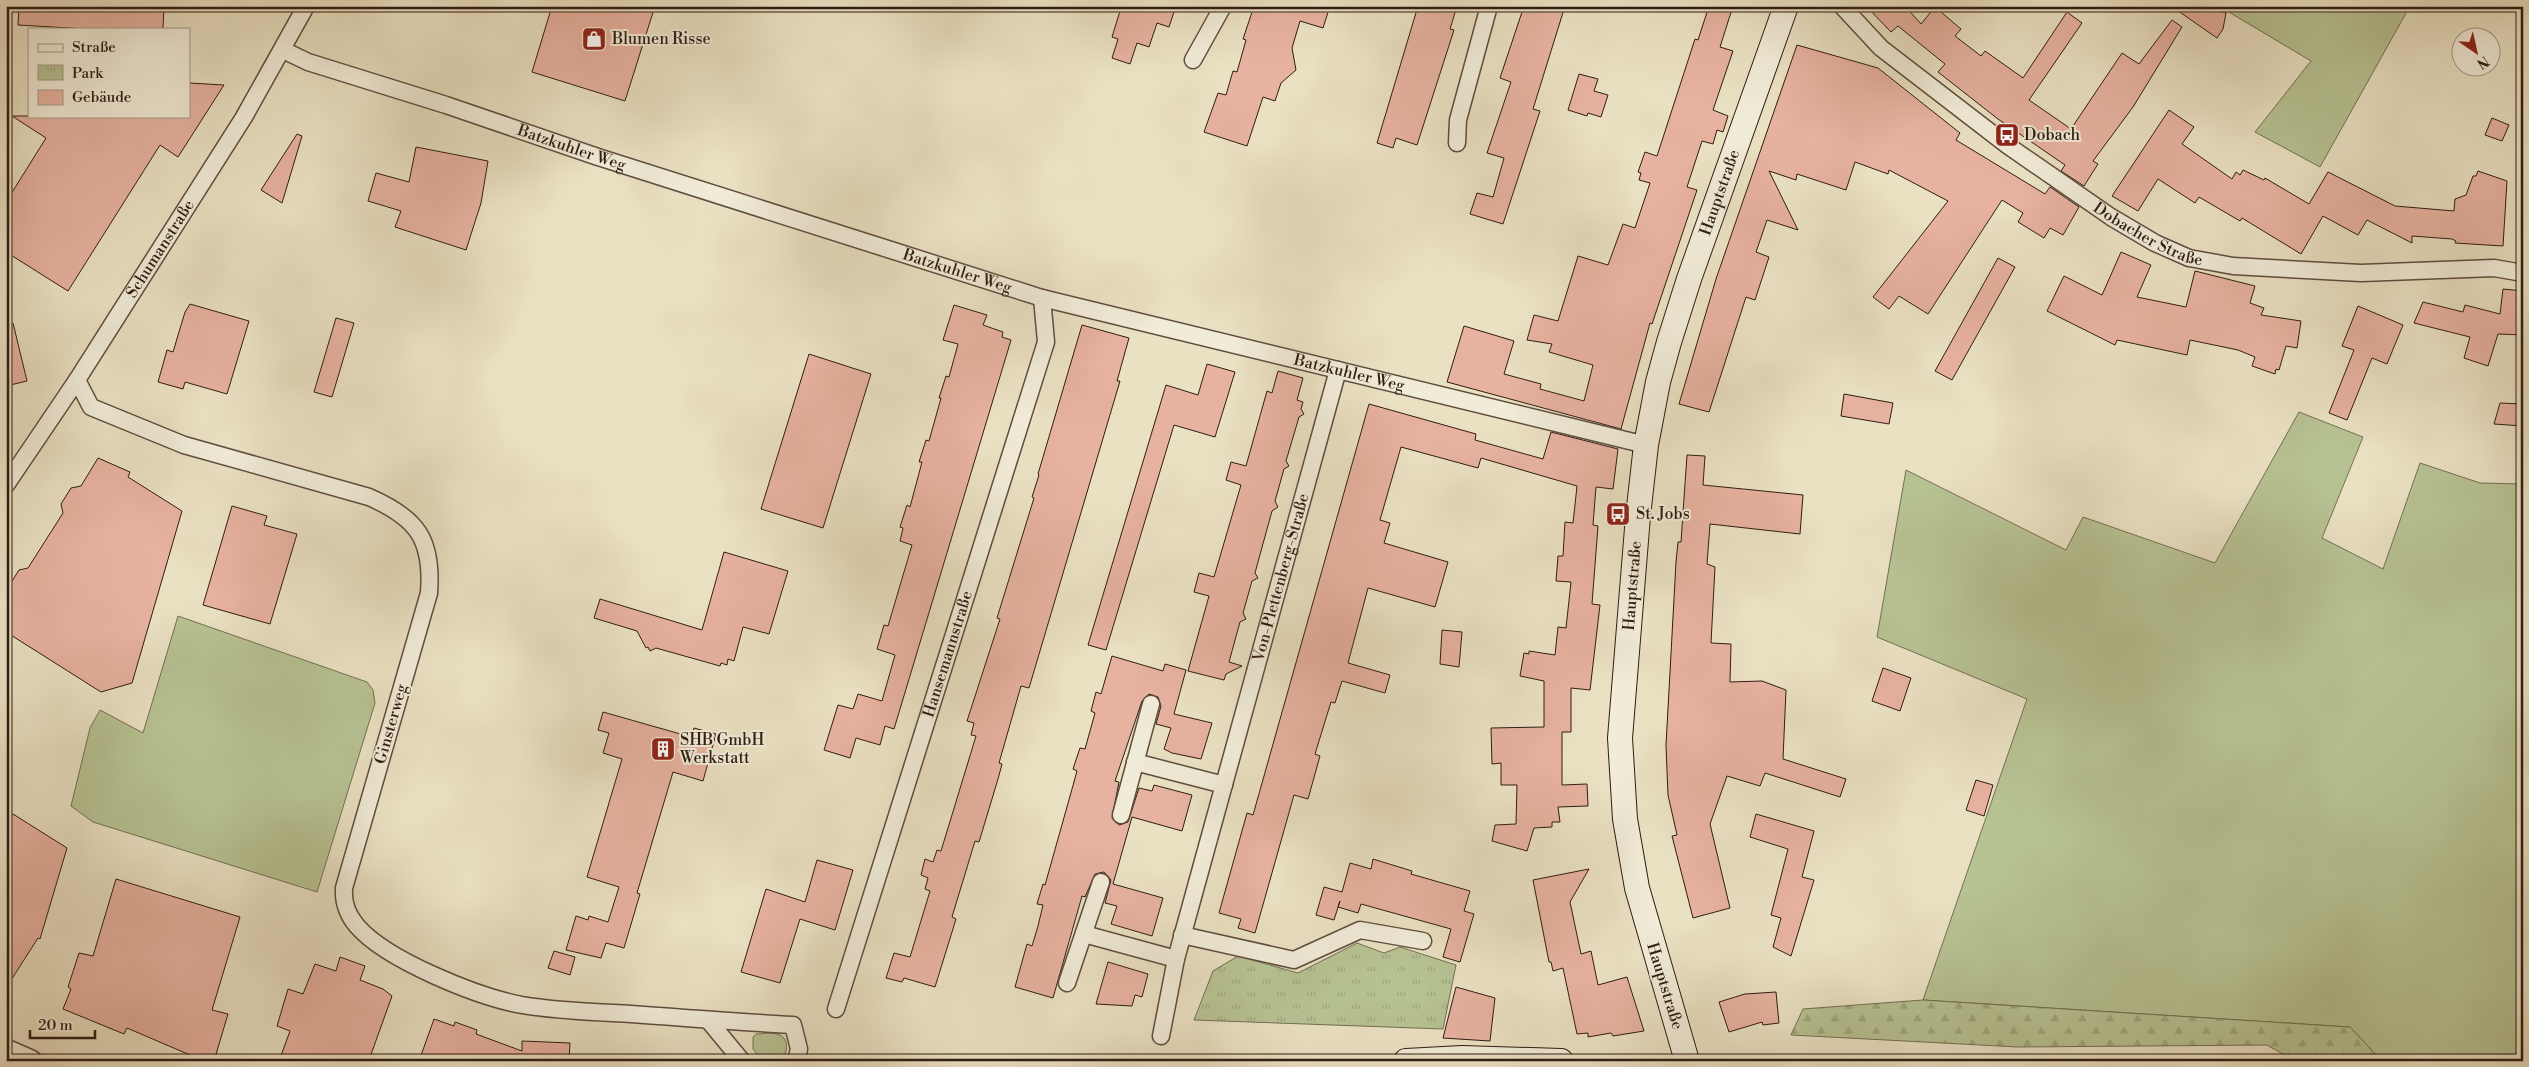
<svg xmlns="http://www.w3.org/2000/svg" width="2529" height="1067" viewBox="0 0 2529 1067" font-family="'Libre Bodoni',serif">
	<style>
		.grass { fill: #b7c293; stroke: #736f53 }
		.forest { fill: url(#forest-firs); stroke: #736f53 }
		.park { fill: url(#park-tufts); stroke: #736f53 }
		.building { fill: #e7b2a0; stroke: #2f1c13 }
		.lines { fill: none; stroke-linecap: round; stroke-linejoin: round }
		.minor-casing { stroke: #5e4d3f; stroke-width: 19 }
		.tertiary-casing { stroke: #5e4d3f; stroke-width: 24 }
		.secondary-casing { stroke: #2f1c13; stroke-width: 26 }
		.minor { stroke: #f1ecd8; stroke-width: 16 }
		.tertiary { stroke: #f1ecd8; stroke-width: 21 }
		.secondary { stroke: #f1ecd8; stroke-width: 24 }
		.labels { text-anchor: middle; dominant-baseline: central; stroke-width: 4; stroke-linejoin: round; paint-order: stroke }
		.poi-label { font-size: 16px; fill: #2f1c13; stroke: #f1ecd8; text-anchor: start }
		.street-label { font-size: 16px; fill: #2f1c13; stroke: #f1ecd8 }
	</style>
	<defs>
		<pattern id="forest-firs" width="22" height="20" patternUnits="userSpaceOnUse" patternTransform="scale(1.25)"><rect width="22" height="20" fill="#b7c293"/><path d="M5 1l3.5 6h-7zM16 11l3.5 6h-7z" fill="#9ea67e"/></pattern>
		<pattern id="park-tufts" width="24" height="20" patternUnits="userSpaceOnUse" patternTransform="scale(1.25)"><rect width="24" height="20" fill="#b7c293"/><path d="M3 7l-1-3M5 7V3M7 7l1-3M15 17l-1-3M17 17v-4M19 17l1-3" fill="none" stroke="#9ea67e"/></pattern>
	</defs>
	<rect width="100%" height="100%" fill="#eae1c3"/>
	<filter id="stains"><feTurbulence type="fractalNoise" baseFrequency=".004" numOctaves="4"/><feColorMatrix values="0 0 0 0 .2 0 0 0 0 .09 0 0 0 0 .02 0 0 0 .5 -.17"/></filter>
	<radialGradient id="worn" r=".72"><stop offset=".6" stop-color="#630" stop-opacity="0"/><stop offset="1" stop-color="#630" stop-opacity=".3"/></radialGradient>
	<path class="grass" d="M2202 6H2410L2320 167 2255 132 2311 61 2227 11Z
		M2299 412 2363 437 2322 538 2383 569 2420 463 2480 483 2523 484V1055L2378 1057 2350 1027 1923 1000 2027 699 1877 637 1906 470 2066 550 2083 517 2215 563Z
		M178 616 367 682 373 690 375 703 317 892 93 822 71 806 90 728 100 710 143 733Z
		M756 1034C762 1034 771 1032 777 1034 790 1037 788 1053 781 1061H762L753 1049V1037Z"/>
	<path class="forest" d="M1923 1000 2350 1027 2378 1057 2497 1061H2295L2267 1045 2018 1047 1791 1035 1803 1009Z"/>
	<path class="park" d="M1357 943 1384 953 1400 947 1456 965 1443 1029 1194 1020 1213 971 1238 956 1298 973Z"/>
	<path class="building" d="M19 6H164L163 29H88L18 25Z
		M552 6H655L625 101 532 72Z
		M1116 6H1176L1169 27 1157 23 1149 47 1137 43 1130 64 1112 58 1118 39 1112 37 1120 11 1116 10Z
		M1254 6H1330L1323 28 1300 21 1292 48 1296 70 1281 83 1275 101 1263 97 1247 146 1204 132 1218 93 1226 95 1233 71 1237 72 1246 40 1243 39Z
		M1418 6H1457L1450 29 1454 30 1417 145 1396 138 1393 148 1377 143Z
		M1524 6H1565L1533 109 1540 111 1503 224 1470 214 1477 193 1493 197 1504 158 1487 153 1511 82 1500 78Z
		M1709 6H1733L1720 47 1733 51 1713 110 1728 116 1723 132 1717 130 1713 144 1702 141 1687 187 1697 190 1652 324 1650 323 1621 429 1447 382 1464 326 1514 341 1504 374 1541 384 1540 389 1584 401 1593 365 1549 352 1552 344 1527 340 1534 315 1558 321 1578 256 1608 265 1623 224 1635 228 1650 183 1639 180 1641 173 1638 172 1645 152 1657 156 1695 39 1698 40Z
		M1866 6H1905L1921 24 1935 7 1961 29 1955 36 1981 56 1985 51 2023 78 2067 12 2082 23 2029 100 2071 129 2122 53 2139 64 2172 20 2182 27 2133 107 2093 161 2098 164 2084 186 2061 171 2065 165 1998 119 1938 72 1945 64 1898 26 1891 32Z
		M2171 6H2193L2226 13 2223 29 2217 38Z
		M1797 45 1878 68 1960 133 1956 140 2045 194 2050 187 2079 207 2063 235 2050 228 2044 238 2018 222 2023 213 2002 200 1928 314 1899 296 1889 309 1873 297 1948 201 1889 170 1888 174 1855 162 1846 190 1797 174 1796 180 1769 171 1798 230 1767 220 1756 252 1769 257 1755 300 1746 297 1709 412 1679 404 1716 279Z
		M1579 74 1598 79 1594 91 1608 95 1601 117 1588 113 1587 116 1568 110Z
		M189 83 224 85 178 157 160 145 68 291 6 252V202L46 138 12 116H189Z
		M2169 110 2194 127 2182 144 2232 179 2236 172 2240 175 2243 170 2264 180 2265 178 2309 204 2328 172 2395 206 2454 211 2455 199 2466 195 2473 176H2476L2478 171 2507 181 2503 246 2455 243 2456 241 2452 239 2412 236V243L2367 220 2358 235 2323 216 2301 254 2242 218 2240 221 2199 197 2195 203 2158 179 2138 211 2112 196Z
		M2492 118 2509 125 2502 141 2485 135Z
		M297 134 302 136 282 203 261 190Z
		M416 147 488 161 481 203 466 250 395 227 401 211 368 201 376 173 409 182Z
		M2121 252 2151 265 2137 297 2186 307 2195 271 2255 286 2250 303 2264 308 2261 315 2301 321 2297 348 2286 346 2279 370 2276 369 2275 374 2252 366 2255 357 2238 350 2190 340 2187 355 2117 340 2115 345 2047 311 2064 276 2102 295Z
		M1998 258 2015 267 1952 380 1935 371Z
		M2503 289 2523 291V335L2498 334 2488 366 2464 358 2470 337 2414 323 2423 302 2463 312 2465 305 2500 314Z
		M190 304 249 321 227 394 185 382 183 389 158 382 167 350 173 352 185 312Z
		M954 305 987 315 983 325 1003 332 1002 337 1011 340 894 729 885 726 880 745 856 738 850 758 824 750 838 705 853 709 858 694 882 701 895 655 877 649 884 625 888 626 912 545 900 541 903 528 900 527 907 505 910 507 922 462H919L926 440 929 441 941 398H939L946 376 949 377 958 344 943 340Z
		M2358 306 2403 325 2387 364 2372 358 2347 420 2329 413 2354 350 2342 346Z
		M336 318 354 323 332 397 314 392Z
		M13 323 27 381 6 386V324Z
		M1082 325 1129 338 1117 381H1120L1029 688 1021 686 999 763 1002 764 998 779 979 842 975 841 952 917 956 919 935 987 904 978 902 982 886 978 894 953 910 957 930 891 925 889 928 878 921 875 925 859 933 862 937 850 941 851 976 736 971 735 974 723 967 721 1000 619 997 618 1034 498 1032 497 1039 475 1038 474Z
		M809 354 871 374 823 528 761 509Z
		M1207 364 1235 372 1215 437 1174 425 1106 650 1088 645 1166 385 1198 395Z
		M1278 371 1303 378 1297 400 1303 402 1301 409 1304 414 1299 417 1286 461 1289 466 1284 469 1275 501 1278 507 1272 511 1261 551 1255 573 1258 578 1252 581 1243 613 1246 619 1240 622 1229 662 1242 666 1226 674 1224 680 1188 671 1209 596 1194 592 1199 573 1214 577 1241 485 1226 480 1231 462 1246 466 1267 391 1272 393Z
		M1844 394 1893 403 1889 424 1841 416Z
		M2500 403 2523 404V426L2494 424Z
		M1369 404 1476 434 1475 440 1543 459 1551 432 1618 449 1613 489 1596 487 1593 525 1598 526 1592 604 1600 605 1590 690 1571 688V732H1562V785L1587 784 1588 806 1558 807 1560 822H1552V827L1534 828 1527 851 1492 841 1495 825 1516 824 1517 785H1501V763L1492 764 1491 728 1544 727V681L1520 676 1524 653 1529 654V651L1555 655 1558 627 1566 628 1571 582 1556 581 1558 556H1563L1565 522 1573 523 1577 486 1481 458 1478 468 1401 447 1380 520 1390 523 1384 543 1448 562 1435 607 1368 588 1348 663 1390 675 1385 693 1342 681 1335 703 1331 702 1315 754 1320 756 1308 799 1294 795 1255 933 1238 928 1241 919 1219 913 1247 813 1253 815Z
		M1687 455 1705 456 1703 485 1803 495 1800 534 1710 524 1707 564 1715 567 1711 643 1731 644 1730 682 1762 681 1786 690 1783 759 1846 779 1840 797 1765 773 1760 786 1727 776 1710 824 1730 908 1693 918 1672 836 1677 835 1668 795 1666 745 1676 562 1678 542H1681Z
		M98 458 130 472 128 477 182 511 132 683 101 692 6 632V603L11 595 9 586 19 570 28 568 63 513 61 504 71 488 81 486Z
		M232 506 267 516 264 525 297 534 270 624 203 605Z
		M724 552 788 571 769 634 743 627 734 661 728 659 727 665 721 663 720 666 656 648 650 651 648 647 646 648 637 631 594 618 600 599 702 630Z
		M1442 630 1462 632 1459 667 1440 664Z
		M1112 656 1163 671 1165 664 1186 670 1174 714 1212 723 1201 759 1172 753 1164 749 1171 728 1156 724 1161 706 1158 697 1149 694 1142 701 1115 781 1119 782 1112 818 1119 825 1128 822 1139 788 1152 791 1154 785 1192 795 1182 831 1132 817 1113 884 1163 898 1152 936 1111 924 1117 906 1105 903 1111 880 1104 872 1095 874 1085 897 1082 896 1053 998 1015 987 1027 944 1032 946 1038 926 1043 905 1037 904 1043 884 1045 885 1072 789 1077 771 1073 769 1080 748 1085 749 1095 713 1091 711 1096 692 1101 694Z
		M1883 668 1911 678 1900 711 1872 701Z
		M603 712 691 737 694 728 716 734 703 781 673 772 637 893 640 894 624 948 606 943 601 958 566 950 576 916 588 920 589 916 608 922 619 887 587 877 622 759 603 753 609 733 598 730Z
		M1976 780 1993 785 1984 816 1966 810Z
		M13 814 67 848 40 939 38 938 6 988V825Z
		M1756 814 1814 831 1802 877 1814 880 1791 956 1773 947 1781 918 1771 915 1788 849 1750 837Z
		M1373 859 1412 871 1411 874 1470 891 1464 911 1474 914 1460 962 1443 957 1451 929 1361 904 1358 913 1338 907 1340 901 1334 920 1316 915 1324 887 1342 892 1350 863 1371 869Z
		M817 860 853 870 835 930 800 919 780 983 741 972 766 889 805 902Z
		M1589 869 1570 902 1581 954 1591 951 1598 985 1627 977 1644 1031 1613 1036 1611 1033 1588 1037V1033L1577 1034 1563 968 1553 971 1551 962H1549L1533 880Z
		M116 879 240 917 212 1010 228 1014 214 1061H204L127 1028 124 1034 63 1009 71 989 68 987 79 953 93 956Z
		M554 951 575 957 570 975 548 968Z
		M340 957 365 966 360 980 383 989 392 996 369 1060 359 1056 357 1061H279L290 1031 277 1026 288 989 303 994 315 964 336 971Z
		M1108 962 1148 974 1142 997 1135 995 1132 1006 1096 1004Z
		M1456 987 1495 998 1490 1041 1443 1038Z
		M1776 992 1779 1023 1763 1025 1762 1022 1729 1032 1719 1002 1745 994Z
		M434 1019 454 1026 455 1022 477 1030 476 1034 522 1051V1041L570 1043 569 1061H419Z"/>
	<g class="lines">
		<defs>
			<g id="minor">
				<path id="s1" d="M1842 6 1881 48 2007 145 2111 217 2155 243 2189 258 2233 266 2361 273 2494 268 2523 273"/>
				<path id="s2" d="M283 50 308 62 446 105 598 157 1042 298 1646 445"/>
				<path d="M1193 60 1223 6"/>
				<path d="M1457 143 1458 120 1489 6"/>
				<path d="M77 380 91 407 184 445 369 497C417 518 433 539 429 593L344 888C343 903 347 914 357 926 386 960 478 997 522 1005 558 1011 595 1012 631 1014 685 1018 739 1022 793 1025L799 1049 796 1061"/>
				<path id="s3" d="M6 485 77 380 244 117 306 6"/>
				<path d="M1135 762 1224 785"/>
				<path d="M1121 815 1151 704"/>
				<path d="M1084 934 1176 959"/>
				<path d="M1182 935 1294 960 1360 930 1423 941"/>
				<path d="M1067 983 1101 882"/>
				<path id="s4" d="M836 1009 1046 342 1042 298"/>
				<path d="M708 1020 742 1061"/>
				<path id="s5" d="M1161 1036 1176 959 1338 370"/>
			</g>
			<path id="tertiary" d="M6 1050 31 1061"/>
			<g id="secondary">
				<path d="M1406 1061 1462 1058 1561 1061"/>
				<path id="s6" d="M1687 1061 1637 888 1625 819 1620 738 1638 516 1646 445 1658 382 1669 342 1689 279 1786 6"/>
			</g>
		</defs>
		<use href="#minor" class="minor-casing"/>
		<use href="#tertiary" class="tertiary-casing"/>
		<use href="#secondary" class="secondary-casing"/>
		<use href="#minor" class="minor"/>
		<use href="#tertiary" class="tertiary"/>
		<use href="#secondary" class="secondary"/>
	</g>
	<defs>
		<symbol id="shop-square" viewBox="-11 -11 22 22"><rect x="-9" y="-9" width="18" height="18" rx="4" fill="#8f2418" stroke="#f1ecd8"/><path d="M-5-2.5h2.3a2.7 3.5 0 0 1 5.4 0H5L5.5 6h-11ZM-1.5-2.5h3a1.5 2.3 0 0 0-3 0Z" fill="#fff"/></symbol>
		<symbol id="bus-square" viewBox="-11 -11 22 22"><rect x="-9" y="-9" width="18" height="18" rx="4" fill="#8f2418" stroke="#f1ecd8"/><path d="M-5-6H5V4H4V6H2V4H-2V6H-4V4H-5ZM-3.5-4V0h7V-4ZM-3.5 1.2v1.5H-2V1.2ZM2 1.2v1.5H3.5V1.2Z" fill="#fff"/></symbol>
		<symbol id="building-square" viewBox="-11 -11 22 22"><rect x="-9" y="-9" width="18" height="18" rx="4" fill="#8f2418" stroke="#f1ecd8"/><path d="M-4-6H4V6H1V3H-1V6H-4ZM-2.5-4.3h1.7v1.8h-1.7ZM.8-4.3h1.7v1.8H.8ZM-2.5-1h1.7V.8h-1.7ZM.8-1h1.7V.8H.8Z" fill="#fff"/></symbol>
	</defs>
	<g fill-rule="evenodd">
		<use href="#shop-square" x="580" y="25" width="28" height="28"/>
		<use href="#bus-square" x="1993" y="121" width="28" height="28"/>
		<use href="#bus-square" x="1604" y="500" width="28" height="28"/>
		<use href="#building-square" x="649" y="735" width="28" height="28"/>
	</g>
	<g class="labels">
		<g class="poi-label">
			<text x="612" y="39">Blumen Risse</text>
			<text x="2024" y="135">Dobach</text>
			<text x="1636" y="514">St. Jobs</text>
			<text x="680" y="740">SHB GmbH<tspan x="680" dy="18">Werkstatt</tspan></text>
		</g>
		<g class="street-label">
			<text stroke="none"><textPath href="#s2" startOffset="305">Batzkuhler Weg</textPath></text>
			<text stroke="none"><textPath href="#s6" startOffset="889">Hauptstraße</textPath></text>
			<text stroke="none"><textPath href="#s1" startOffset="384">Dobacher Straße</textPath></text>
			<text stroke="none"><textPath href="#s3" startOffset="282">Schumanstraße</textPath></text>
			<text stroke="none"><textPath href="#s2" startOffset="710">Batzkuhler Weg</textPath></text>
			<text stroke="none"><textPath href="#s2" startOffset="1115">Batzkuhler Weg</textPath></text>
			<text stroke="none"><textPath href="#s5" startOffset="474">Von-Plettenberg-Straße</textPath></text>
			<text stroke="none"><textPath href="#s6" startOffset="484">Hauptstraße</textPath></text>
			<text stroke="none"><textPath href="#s4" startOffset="372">Hansemannstraße</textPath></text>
			<text transform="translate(391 724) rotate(-74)">Ginsterweg</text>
			<text transform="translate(1665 986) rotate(73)">Hauptstraße</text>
		</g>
	</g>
	<rect width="2529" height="1067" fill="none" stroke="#eae1c3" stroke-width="25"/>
	<rect x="8" y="8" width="2514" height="1052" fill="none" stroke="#2f1c13" stroke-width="2.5"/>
	<rect x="12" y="12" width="2504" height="1042" fill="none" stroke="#2f1c13"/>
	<rect x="28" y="28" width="162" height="90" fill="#f1ecd8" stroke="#a39989"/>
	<rect x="38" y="44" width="25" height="8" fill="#f1ecd8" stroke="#a39989"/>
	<text x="72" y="52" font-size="15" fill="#2f1c13">Straße</text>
	<rect x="38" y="65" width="25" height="15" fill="url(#park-tufts)" stroke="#a39989"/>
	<text x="72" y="78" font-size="15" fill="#2f1c13">Park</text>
	<rect x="38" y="90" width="25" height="15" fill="#e7b2a0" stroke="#a39989"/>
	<text x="72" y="102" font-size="15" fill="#2f1c13">Gebäude</text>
	<g transform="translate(2476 52) rotate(146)"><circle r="24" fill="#f1ecd8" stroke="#a39989"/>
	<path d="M0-4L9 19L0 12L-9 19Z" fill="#8f2418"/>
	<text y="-8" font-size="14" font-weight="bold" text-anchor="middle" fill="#2f1c13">N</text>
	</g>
	<path d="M30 1030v8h65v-8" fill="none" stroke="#2f1c13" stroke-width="2.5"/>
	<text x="38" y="1030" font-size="15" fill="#2f1c13" stroke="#f1ecd8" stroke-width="4" paint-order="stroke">20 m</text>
	<rect width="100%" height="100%" filter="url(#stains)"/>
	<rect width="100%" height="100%" fill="url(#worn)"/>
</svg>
